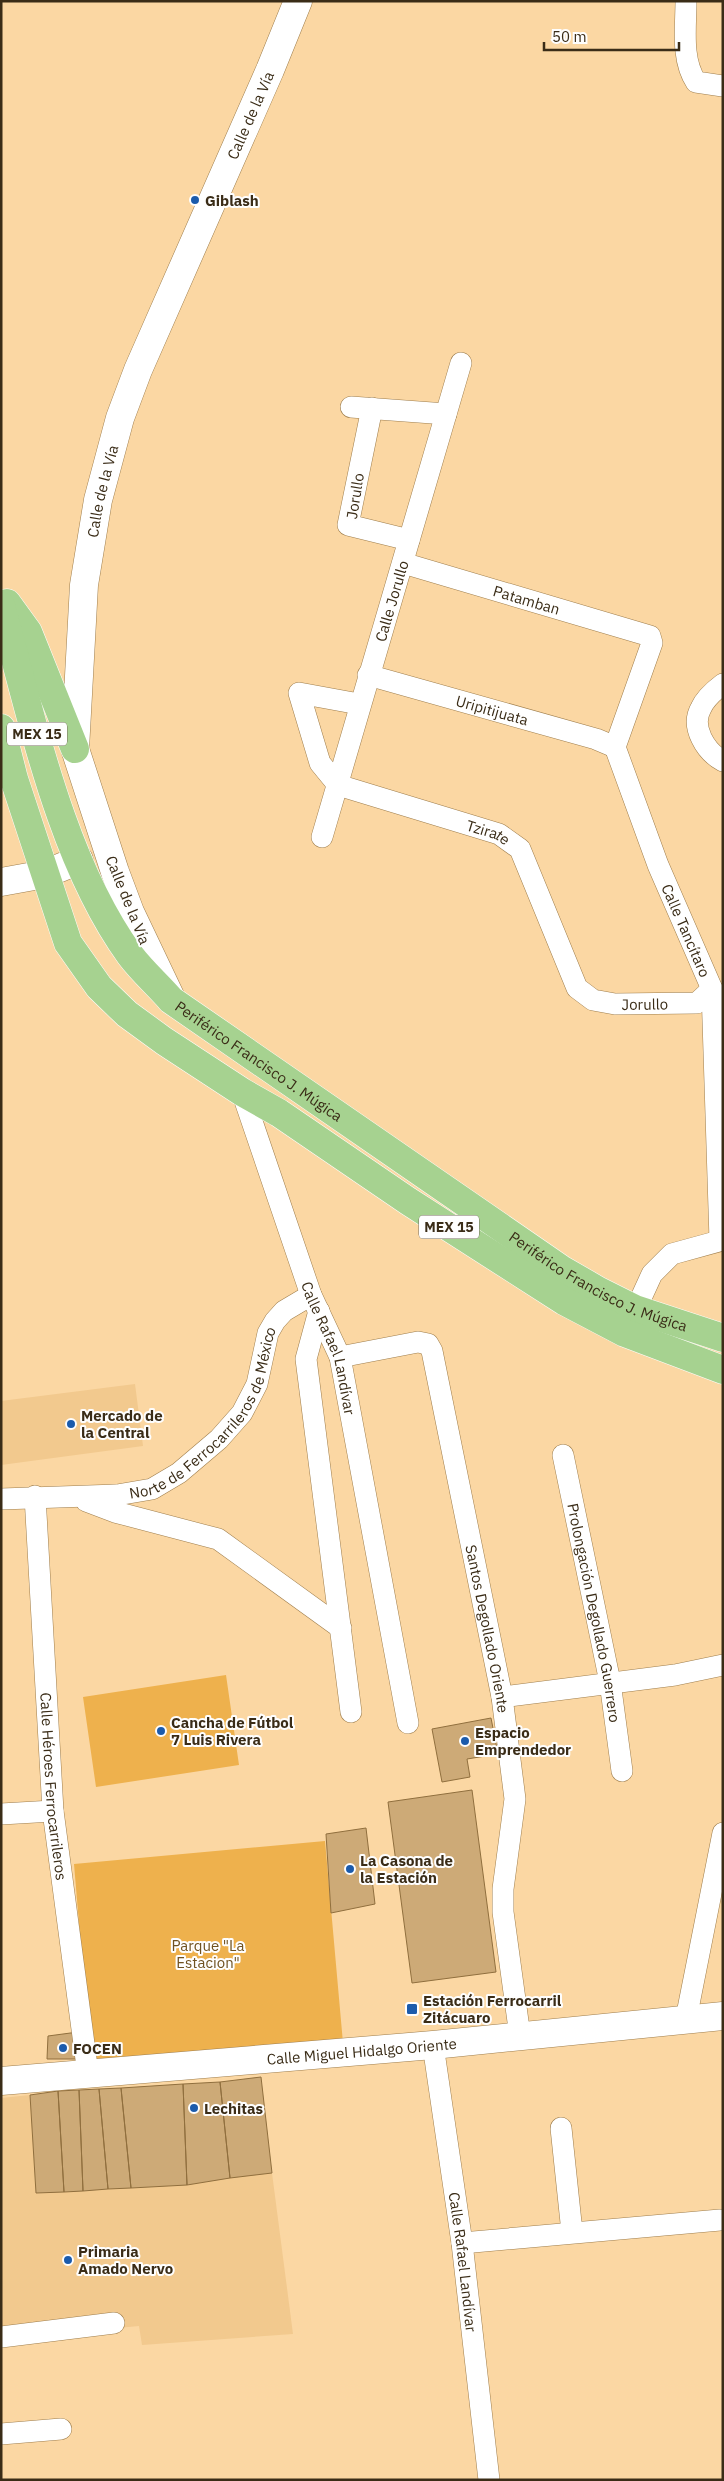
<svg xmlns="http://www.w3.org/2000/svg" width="724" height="2481" viewBox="0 0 724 2481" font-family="'IBM Plex Sans',sans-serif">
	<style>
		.built { fill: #f2c98e }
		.green { fill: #eeb14d }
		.building { fill: #cdaa77; stroke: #906f3e }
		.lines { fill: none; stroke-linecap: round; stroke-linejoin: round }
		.street-casing { stroke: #9f7e4c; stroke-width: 22 }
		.secondary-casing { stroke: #9f7e4c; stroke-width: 29 }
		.primary-casing { stroke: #fff; stroke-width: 29 }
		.street { stroke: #fff; stroke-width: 21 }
		.secondary { stroke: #fff; stroke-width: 28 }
		.primary { stroke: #a6d290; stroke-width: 28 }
		.poi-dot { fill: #1b5bac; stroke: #fefefe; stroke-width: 2 }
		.labels { text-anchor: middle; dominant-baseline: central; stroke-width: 4; stroke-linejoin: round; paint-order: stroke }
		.shield { fill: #fefefe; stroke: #756b5c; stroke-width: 1 }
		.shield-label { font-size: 14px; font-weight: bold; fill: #3a2c17 }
		.street-label { font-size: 15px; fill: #3a2c17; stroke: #fefefe }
		.poi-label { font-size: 15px; font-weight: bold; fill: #3a2c17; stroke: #fefefe; text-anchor: start }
		.park-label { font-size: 15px; fill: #705221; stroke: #fefefe }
	</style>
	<rect width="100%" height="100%" fill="#fbd7a3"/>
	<path class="built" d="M135 1384 143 1446 1 1465V1401Z
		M30 2095 36 2193 131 2188 272 2173 293 2334 142 2345 139 2326 1 2339V2098Z"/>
	<path class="green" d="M226 1675 239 1765 96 1787 83 1697Z
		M325 1841 343 2043 91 2066 74 1864Z"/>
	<path class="building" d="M491 1718 498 1754 467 1759 470 1777 442 1782 432 1729Z
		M472 1790 496 1972 412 1983 388 1802Z
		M366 1828 375 1904 331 1913 326 1834Z
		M78 2032V2059H47L48 2036Z
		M261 2077 272 2173 230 2178 220 2082Z
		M220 2082 230 2178 187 2185 183 2084Z
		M183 2084 187 2185 131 2188 121 2088Z
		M121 2088 131 2188 108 2189 99 2089Z
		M99 2089 108 2189 83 2191 79 2090Z
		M79 2090 83 2191 64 2192 58 2091Z
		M58 2091 64 2192 36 2193 30 2095Z"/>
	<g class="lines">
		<defs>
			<g id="street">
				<path d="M686 1C686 28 681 59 696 82L723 86"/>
				<path d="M351 407 446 414"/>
				<path d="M372 408 348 525 409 540"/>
				<path id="s1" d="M403 563 650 636 652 643 615 747 658 865 712 989 720 1240"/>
				<path id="s2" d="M368 675 596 739 615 747"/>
				<path d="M723 684C715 690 705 699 701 708 690 727 706 752 723 761"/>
				<path id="s3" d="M359 704 299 693 320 763 338 785 499 834 520 849 577 988 593 1000 615 1004 697 1003 712 989"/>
				<path id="s4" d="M322 837 461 363"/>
				<path id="s5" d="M242 1092 311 1295 340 1357 408 1723"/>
				<path d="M319 1311 306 1359 351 1712"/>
				<path d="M630 1322 652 1274 672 1254 723 1240"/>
				<path id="s6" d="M340 1357 418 1342 428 1344 432 1351 502 1697 515 1799 503 1889V1912L520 2036"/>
				<path id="s7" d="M563 1455 610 1682 622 1771"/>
				<path id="s8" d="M35 1496 53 1811 88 2074"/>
				<path id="s9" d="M1 1499 117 1495 152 1489 179 1473 219 1439 242 1413 257 1384 268 1333 275 1321 284 1311 311 1295"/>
				<path d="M86 1501 115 1512 218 1539 341 1628"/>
				<path d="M502 1697 675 1675 723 1665"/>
				<path d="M1 1814 53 1811"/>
				<path d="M686 2019 723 1833"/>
				<path id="s10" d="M433 2045 462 2243 489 2480"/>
				<path d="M561 2128 572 2232"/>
				<path d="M462 2243 720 2220"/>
				<path d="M1 2337 114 2323"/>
				<path d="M1 2434 61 2429"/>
			</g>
			<g id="secondary">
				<path d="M1 882 45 874 79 860"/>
				<path id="s11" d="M170 996 130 912 115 872 75 749 84 585 98 500 120 418 138 370 270 70 298 1"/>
				<path id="s12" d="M1 2081 433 2045 723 2016"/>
			</g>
			<g id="primary">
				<path d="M7 603 28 632 75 749"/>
				<path id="s13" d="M1 606C32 718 61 860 130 955 142 971 158 985 171 1000L561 1269 599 1291 635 1309 723 1338"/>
				<path d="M1 728 14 779 68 943 99 987 127 1014 164 1041 242 1092 279 1113 408 1201 564 1301 625 1333 723 1370"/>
			</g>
		</defs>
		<use href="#street" class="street-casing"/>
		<use href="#secondary" class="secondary-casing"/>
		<use href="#primary" class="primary-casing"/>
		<use href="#street" class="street"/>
		<use href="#secondary" class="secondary"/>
		<use href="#primary" class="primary"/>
	</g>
	<g class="poi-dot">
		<circle cx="195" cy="200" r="5"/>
		<circle cx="71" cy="1424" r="5"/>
		<circle cx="161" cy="1731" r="5"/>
		<circle cx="465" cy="1741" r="5"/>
		<circle cx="350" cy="1869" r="5"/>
		<rect x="406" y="2003" width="12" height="12" rx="2.5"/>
		<circle cx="63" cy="2048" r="5"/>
		<circle cx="194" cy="2108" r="5"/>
		<circle cx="68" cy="2260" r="5"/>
	</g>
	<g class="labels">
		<g class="shield">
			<rect x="7" y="722.5" width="60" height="23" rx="4"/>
			<rect x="419" y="1215.5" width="60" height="23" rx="4"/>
		</g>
		<g class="shield-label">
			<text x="37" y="734">MEX 15</text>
			<text x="449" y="1227">MEX 15</text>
		</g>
		<g class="street-label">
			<text stroke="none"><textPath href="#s11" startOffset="930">Calle de la Vía</textPath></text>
			<text stroke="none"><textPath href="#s11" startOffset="525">Calle de la Vía</textPath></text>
			<text transform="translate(355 496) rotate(-81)">Jorullo</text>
			<text stroke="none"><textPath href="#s1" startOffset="129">Patamban</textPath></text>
			<text stroke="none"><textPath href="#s4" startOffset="246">Calle Jorullo</textPath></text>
			<text stroke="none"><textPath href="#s2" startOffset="129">Uripitijuata</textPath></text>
			<text stroke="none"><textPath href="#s3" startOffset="320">Tzirate</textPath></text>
			<text transform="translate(128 900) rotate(68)">Calle de la Vía</text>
			<text stroke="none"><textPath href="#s1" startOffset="572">Calle Tancítaro</textPath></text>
			<text stroke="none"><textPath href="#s3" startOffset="579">Jorullo</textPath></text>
			<text stroke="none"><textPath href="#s13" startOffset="542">Periférico Francisco J. Múgica</textPath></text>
			<text stroke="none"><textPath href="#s13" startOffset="948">Periférico Francisco J. Múgica</textPath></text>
			<text stroke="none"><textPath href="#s5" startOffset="271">Calle Rafael Landívar</textPath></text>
			<text stroke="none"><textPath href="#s9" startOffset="245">Norte de Ferrocarrileros de México</textPath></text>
			<text stroke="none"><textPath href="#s7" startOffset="161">Prolongación Degollado Guerrero</textPath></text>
			<text stroke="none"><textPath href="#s6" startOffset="381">Santos Degollado Oriente</textPath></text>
			<text stroke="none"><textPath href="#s8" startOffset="291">Calle Héroes Ferrocarrileros</textPath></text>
			<text stroke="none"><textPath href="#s12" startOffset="362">Calle Miguel Hidalgo Oriente</textPath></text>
			<text stroke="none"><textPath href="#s10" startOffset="219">Calle Rafael Landívar</textPath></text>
		</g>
		<g class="poi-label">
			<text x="205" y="200">Giblash</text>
			<text x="81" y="1415">Mercado de<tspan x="81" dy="17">la Central</tspan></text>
			<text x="171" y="1722">Cancha de Fútbol<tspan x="171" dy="17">7 Luis Rivera</tspan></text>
			<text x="475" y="1732">Espacio<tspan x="475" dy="17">Emprendedor</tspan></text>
			<text x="360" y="1860">La Casona de<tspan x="360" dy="17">la Estación</tspan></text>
			<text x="423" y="2000">Estación Ferrocarril<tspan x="423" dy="17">Zitácuaro</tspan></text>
			<text x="73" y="2048">FOCEN</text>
			<text x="204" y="2108">Lechitas</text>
			<text x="78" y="2251">Primaria<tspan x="78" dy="17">Amado Nervo</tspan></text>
		</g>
		<g class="park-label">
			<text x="208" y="1945">Parque "La<tspan x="208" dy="17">Estacion"</tspan></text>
		</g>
	</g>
	<rect width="724" height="2481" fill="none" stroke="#3a2c17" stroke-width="5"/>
	<path d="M544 42v8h135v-8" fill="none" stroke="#3a2c17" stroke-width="2.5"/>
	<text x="552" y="42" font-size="15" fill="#3a2c17" stroke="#fefefe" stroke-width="4" paint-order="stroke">50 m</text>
</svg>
